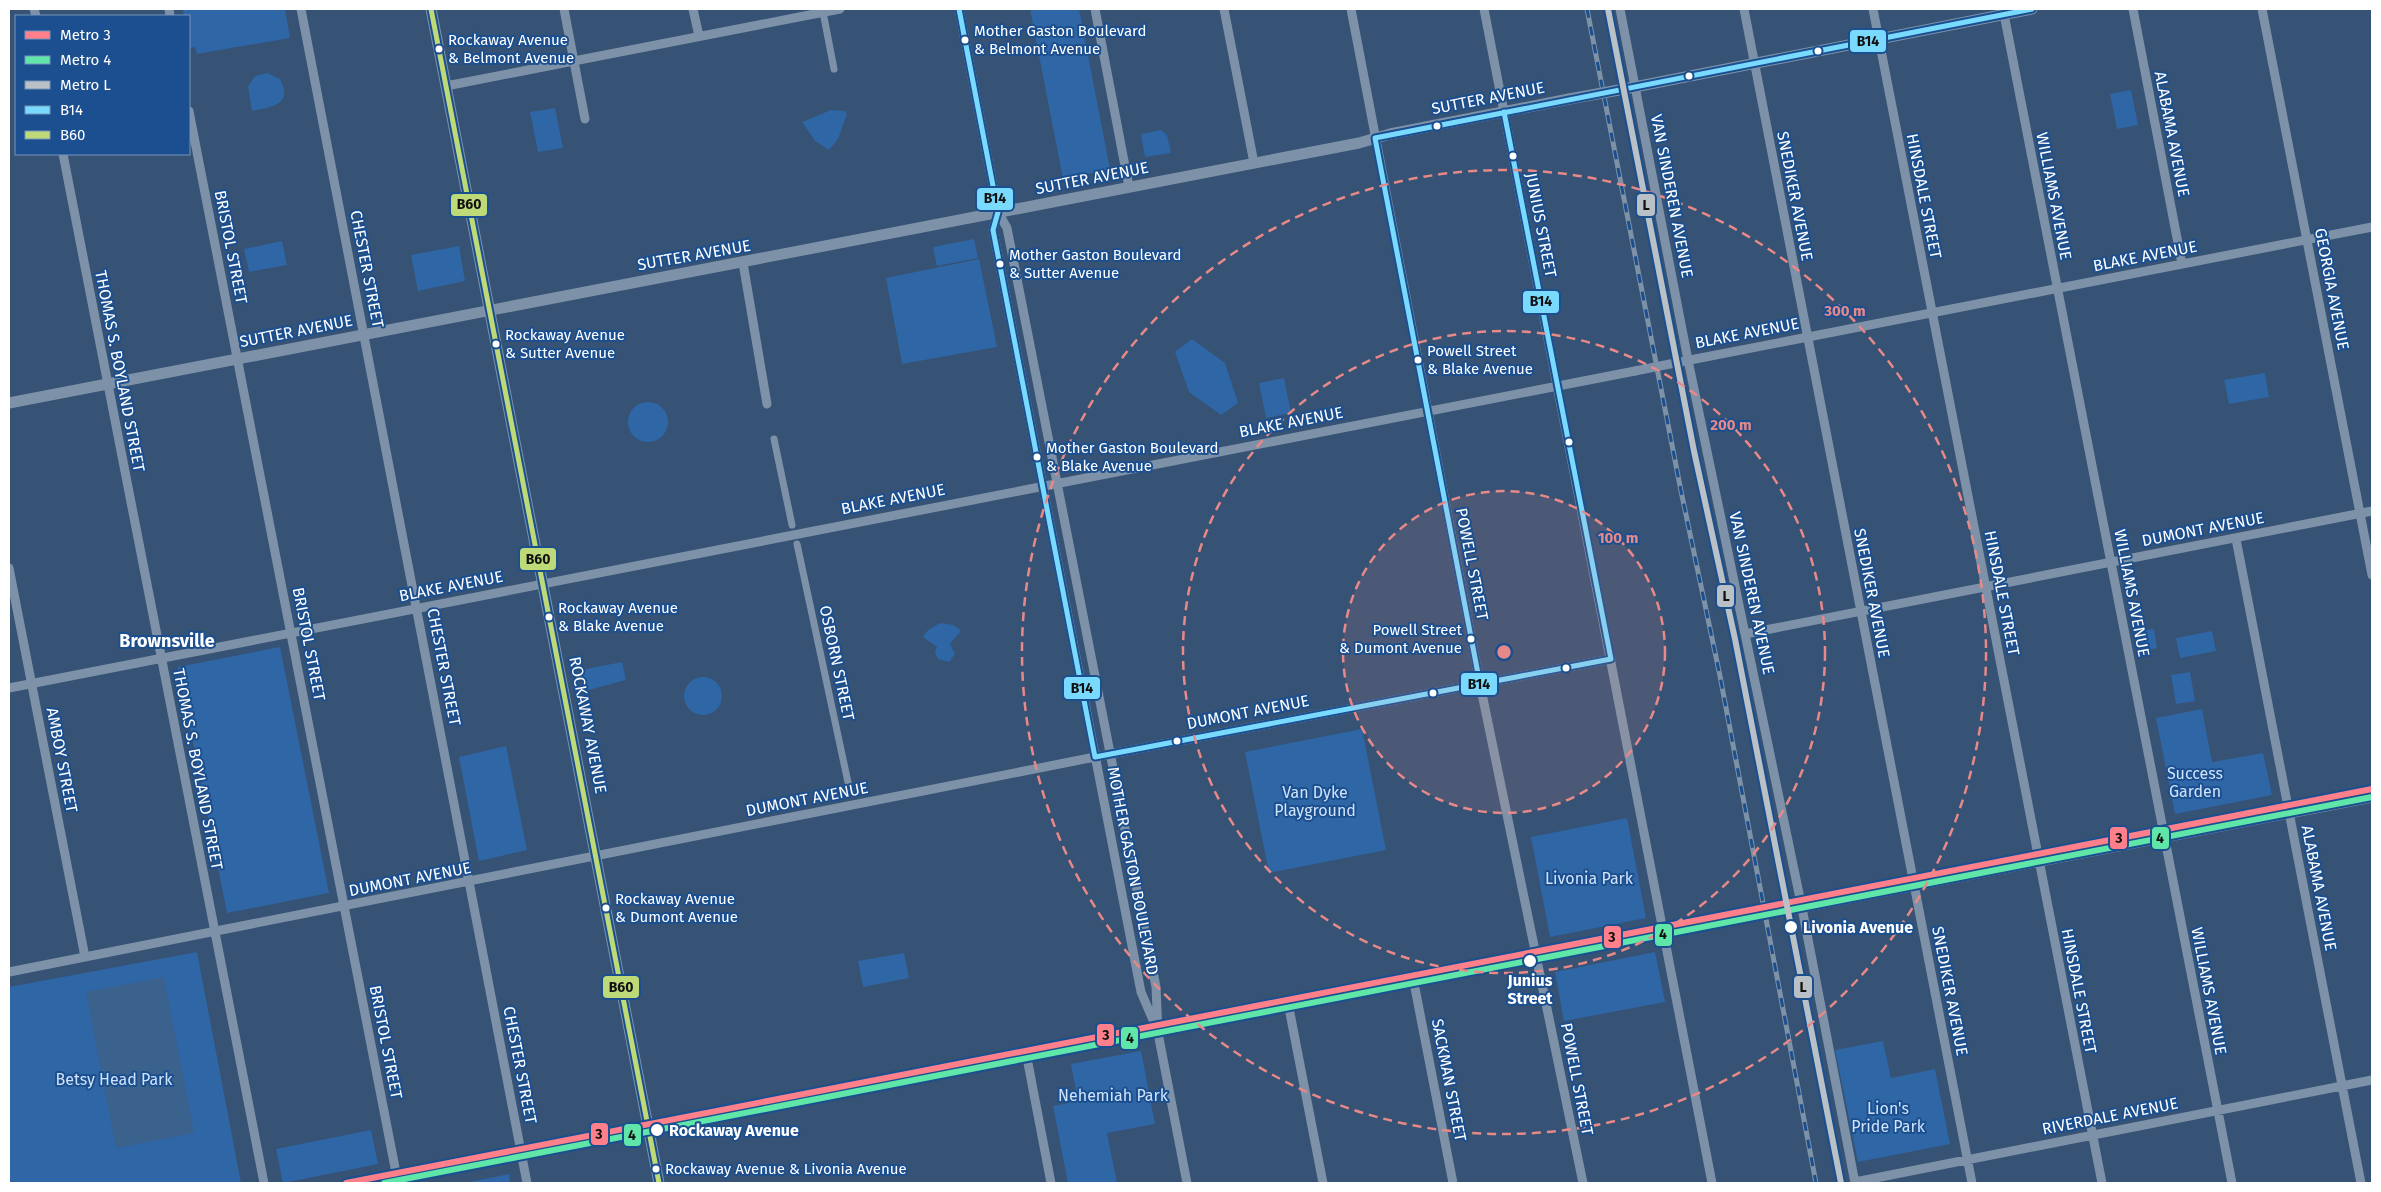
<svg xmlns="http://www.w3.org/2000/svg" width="2381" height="1192" viewBox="0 0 2381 1192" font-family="'Fira Sans',sans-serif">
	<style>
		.green { fill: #2f66a5 }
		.water { fill: #3b618d }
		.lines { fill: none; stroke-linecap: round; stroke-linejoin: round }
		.pedestrian { stroke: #7d92a8; stroke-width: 7 }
		.minor { stroke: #7d92a8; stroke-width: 9 }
		.tertiary { stroke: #7d92a8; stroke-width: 11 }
		.rail-casing { stroke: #7e92a7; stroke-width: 5 }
		.rail { stroke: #1b4f8f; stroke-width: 3; stroke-dasharray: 9; stroke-linecap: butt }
		.minor-bridge { stroke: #7d92a8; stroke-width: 9 }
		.tertiary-bridge { stroke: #7d92a8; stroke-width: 11 }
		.bus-1-casing { stroke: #1b4f8f; stroke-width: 9 }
		.bus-2-casing { stroke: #1b4f8f; stroke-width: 9 }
		.bus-1 { stroke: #7adafe; stroke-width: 5 }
		.bus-2 { stroke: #bdd978; stroke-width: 5 }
		.metro-1-casing { stroke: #1b4f8f; stroke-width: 10 }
		.metro-2-casing { stroke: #1b4f8f; stroke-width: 10 }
		.metro-3-casing { stroke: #1b4f8f; stroke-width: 10 }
		.metro-1 { stroke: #ff808b; stroke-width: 6 }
		.metro-2 { stroke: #60e6a8; stroke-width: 6 }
		.metro-3 { stroke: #b9c0c6; stroke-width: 6 }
		.ring { fill: none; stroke: #e88989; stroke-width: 2.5; stroke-dasharray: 9 6 }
		.bus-dot { fill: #fff; stroke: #1b4f8f; stroke-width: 2 }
		.labels { text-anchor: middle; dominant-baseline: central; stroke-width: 4; stroke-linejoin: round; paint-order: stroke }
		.bus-label { font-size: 15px; fill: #fff; stroke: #1b4f8f; text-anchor: start }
		.street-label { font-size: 16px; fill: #fff; stroke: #1b4f8f }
		.park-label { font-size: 16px; fill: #cfe3fa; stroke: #1b4f8f }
		.stop-label { font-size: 16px; font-weight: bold; fill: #fff; stroke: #1b4f8f; text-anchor: start }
		.neighbourhood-label { font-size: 18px; font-weight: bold; fill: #fff; stroke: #1b4f8f }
		.centre { fill: #e88989; stroke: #1b4f8f; stroke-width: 2.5 }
		.ring-label { font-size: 15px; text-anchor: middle; font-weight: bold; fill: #e88989; stroke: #1b4f8f; stroke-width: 4; stroke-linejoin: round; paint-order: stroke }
		.line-badge { stroke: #1b4f8f; stroke-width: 2 }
		.pale-badge-label { font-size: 14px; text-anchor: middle; font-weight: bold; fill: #111 }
	</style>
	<rect width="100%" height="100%" fill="#365274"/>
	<path class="green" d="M183 9H285L290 38 197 54 195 47 190 48 189 16H184Z
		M1030 9H1079L1110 169 1063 179Z
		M267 73 280 79C294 105 271 107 252 111L248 86 255 76Z
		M2131 90 2138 125 2117 129 2110 94Z
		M555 108 563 148 538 152 530 112Z
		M831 110 845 111 847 114 838 139 829 150 815 141 802 122Z
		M1161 130 1167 135 1171 153 1145 157 1141 134Z
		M974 239 978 258 937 266 933 247Z
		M282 241 287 265 249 272 244 249Z
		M459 246 465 281 418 291 411 255Z
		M979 259 997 347 902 364 886 278Z
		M1192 339 1225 363 1238 403 1221 415 1189 392 1175 352Z
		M2265 373 2269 397 2229 404 2224 380Z
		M1284 378 1291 413 1266 418 1259 383Z
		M628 422a20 20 0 1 1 40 0a20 20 0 1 1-40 0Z
		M940 623 954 625 961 631 950 644 955 654 949 662 938 659 935 653 937 647 923 637 928 630Z
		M2154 629 2157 648 2142 651 2139 631Z
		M2212 631 2216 651 2180 658 2176 638Z
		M280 647 329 893 227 913 178 667Z
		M622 662 626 680 585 691 581 670Z
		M2190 672 2195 701 2176 704 2171 675Z
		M684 696a19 19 0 1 1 38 0a19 19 0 1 1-38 0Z
		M2202 709 2212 762 2263 753 2272 795 2175 814 2156 718Z
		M1362 729 1386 850 1269 873 1245 752Z
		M506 746 527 850 479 861 459 757Z
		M1627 818 1646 918 1550 937 1531 837Z
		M197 952 241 1183H9V987Z
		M1655 952 1665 1002 1564 1021 1555 972Z
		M904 953 909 978 863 987 858 961Z
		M1883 1041 1891 1078 1935 1069 1950 1144 1858 1162 1835 1050Z
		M1141 1051 1155 1124 1107 1133 1117 1183H1068L1053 1106 1078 1101 1071 1064Z
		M371 1130 378 1164 283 1183 276 1149Z
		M509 1174 510 1183H465Z"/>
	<path class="water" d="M164 977 194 1133 116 1148 86 992Z"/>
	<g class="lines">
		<path class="pedestrian" d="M823 12 834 69
			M774 439 792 525
			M797 544 849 787"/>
		<path class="minor" d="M34 9 36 16
			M169 9 170 16
			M301 9 527 1183
			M564 9 585 119
			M693 9 699 36
			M959 9 998 212 1007 228 1156 987 1158 1033 1187 1183
			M1095 9 1129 187
			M1224 9 1254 163
			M1351 9 1480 684 1583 1183
			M1484 9 1712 1183
			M1620 9 1688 360 1802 908 1855 1183
			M1744 9 1972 1183
			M1873 9 2102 1183
			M2003 9 2232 1183
			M2133 9 2182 264
			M2262 9 2372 575
			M446 86 840 9
			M189 111 398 1183
			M63 154 264 1183
			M998 212 993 230 1141 992 1156 1027
			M743 263 767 404
			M1685 361 2372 227
			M2236 539 2361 1183
			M9 568 85 957
			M1745 634 2372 511
			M9 688 1635 371
			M1802 908 2372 798
			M9 972 1095 757 1611 659
			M1414 983 1453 1183
			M1289 1008 1323 1183
			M1027 1058 1051 1183
			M1855 1182 2372 1080
			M383 1183 1663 934"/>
		<path class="tertiary" d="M431 9 659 1183
			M1619 90 2032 9
			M9 403 1359 143 1390 134 1569 99"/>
		<defs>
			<path id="rail" d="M1587 9 1681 491 1720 676 1816 1183"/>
		</defs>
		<use href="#rail" class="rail-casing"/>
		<use href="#rail" class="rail"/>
		<path class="minor-bridge" d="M1635 371 1685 361"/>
		<path class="tertiary-bridge" d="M1569 99 1619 90"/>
		<defs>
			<path id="bus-1" d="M959 9 998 212 993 230 1095 757 1611 659 1504 112
				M1480 684 1375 138 2032 9"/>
			<path id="bus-2" d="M431 9 659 1183"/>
		</defs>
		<use href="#bus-1" class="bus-1-casing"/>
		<use href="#bus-2" class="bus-2-casing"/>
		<use href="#bus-1" class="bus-1"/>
		<use href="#bus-2" class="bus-2"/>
		<defs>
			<path id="metro-1" d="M346 1183 2372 789"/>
			<path id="metro-2" d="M384 1183 2372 797"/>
			<path id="metro-3" d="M1608 9 1694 451 1735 639 1841 1183"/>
		</defs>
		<use href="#metro-1" class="metro-1-casing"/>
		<use href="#metro-2" class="metro-2-casing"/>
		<use href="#metro-3" class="metro-3-casing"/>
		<use href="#metro-1" class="metro-1"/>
		<use href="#metro-2" class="metro-2"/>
		<use href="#metro-3" class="metro-3"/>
	</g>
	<circle cx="1504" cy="652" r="161" fill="#e88989" fill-opacity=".12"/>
	<g class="ring">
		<circle cx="1504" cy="652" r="161"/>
		<circle cx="1504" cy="652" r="321"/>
		<circle cx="1504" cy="652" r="482"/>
	</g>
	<g class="bus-dot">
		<circle cx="965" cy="40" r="4.5"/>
		<circle cx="439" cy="49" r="4.5"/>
		<circle cx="1818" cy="51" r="4.5"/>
		<circle cx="1689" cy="76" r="4.5"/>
		<circle cx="1437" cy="126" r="4.5"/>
		<circle cx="1513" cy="156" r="4.5"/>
		<circle cx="1000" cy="264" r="4.5"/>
		<circle cx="496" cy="344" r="4.5"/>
		<circle cx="1418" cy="360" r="4.5"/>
		<circle cx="1569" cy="442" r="4.5"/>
		<circle cx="1037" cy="457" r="4.5"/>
		<circle cx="549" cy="617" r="4.5"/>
		<circle cx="1471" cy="639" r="4.5"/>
		<circle cx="1566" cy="668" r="4.5"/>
		<circle cx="1433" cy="693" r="4.5"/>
		<circle cx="1177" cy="741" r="4.5"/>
		<circle cx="606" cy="908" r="4.5"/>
		<circle cx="1791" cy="927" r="7"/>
		<circle cx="1530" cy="961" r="7"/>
		<circle cx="657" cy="1130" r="7"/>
		<circle cx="656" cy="1169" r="4.5"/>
	</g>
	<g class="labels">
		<g class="bus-label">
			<text x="974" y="31">Mother Gaston Boulevard<tspan x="974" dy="18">&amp; Belmont Avenue</tspan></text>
			<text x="448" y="40">Rockaway Avenue<tspan x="448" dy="18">&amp; Belmont Avenue</tspan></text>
			<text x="1009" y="255">Mother Gaston Boulevard<tspan x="1009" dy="18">&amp; Sutter Avenue</tspan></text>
			<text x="505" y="335">Rockaway Avenue<tspan x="505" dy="18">&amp; Sutter Avenue</tspan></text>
			<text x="1427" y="351">Powell Street<tspan x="1427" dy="18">&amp; Blake Avenue</tspan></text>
			<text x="1046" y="448">Mother Gaston Boulevard<tspan x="1046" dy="18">&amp; Blake Avenue</tspan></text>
			<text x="558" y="608">Rockaway Avenue<tspan x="558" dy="18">&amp; Blake Avenue</tspan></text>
			<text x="1462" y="630" text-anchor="end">Powell Street<tspan x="1462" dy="18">&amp; Dumont Avenue</tspan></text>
			<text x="615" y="899">Rockaway Avenue<tspan x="615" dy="18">&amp; Dumont Avenue</tspan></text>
			<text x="665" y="1169">Rockaway Avenue &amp; Livonia Avenue</text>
		</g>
		<g class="street-label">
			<text transform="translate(1488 98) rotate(-11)">SUTTER AVENUE</text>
			<text transform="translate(2172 134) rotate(79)">ALABAMA AVENUE</text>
			<text transform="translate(1092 178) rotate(-11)">SUTTER AVENUE</text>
			<text transform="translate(1672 196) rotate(79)">VAN SINDEREN AVENUE</text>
			<text transform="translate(1795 196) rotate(79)">SNEDIKER AVENUE</text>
			<text transform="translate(1924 196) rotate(79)">HINSDALE STREET</text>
			<text transform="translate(2054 196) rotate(79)">WILLIAMS AVENUE</text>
			<text transform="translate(1541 225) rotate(79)">JUNIUS STREET</text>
			<text transform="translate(231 247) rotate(79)">BRISTOL STREET</text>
			<text transform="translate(694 255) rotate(-10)">SUTTER AVENUE</text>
			<text transform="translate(2145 256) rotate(-11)">BLAKE AVENUE</text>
			<text transform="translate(367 269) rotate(79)">CHESTER STREET</text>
			<text transform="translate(2332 289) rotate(79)">GEORGIA AVENUE</text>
			<text transform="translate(296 331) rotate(-11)">SUTTER AVENUE</text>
			<text transform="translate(1747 333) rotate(-11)">BLAKE AVENUE</text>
			<text transform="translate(120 371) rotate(79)">THOMAS S. BOYLAND STREET</text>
			<text transform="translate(1291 422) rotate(-11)">BLAKE AVENUE</text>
			<text transform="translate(893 499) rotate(-11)">BLAKE AVENUE</text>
			<text transform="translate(2203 529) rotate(-11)">DUMONT AVENUE</text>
			<text transform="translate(1472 564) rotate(79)">POWELL STREET</text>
			<text transform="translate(451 586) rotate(-11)">BLAKE AVENUE</text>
			<text transform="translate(1752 593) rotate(78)">VAN SINDEREN AVENUE</text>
			<text transform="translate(1872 593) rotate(79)">SNEDIKER AVENUE</text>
			<text transform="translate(2002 593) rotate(79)">HINSDALE STREET</text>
			<text transform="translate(2132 593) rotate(79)">WILLIAMS AVENUE</text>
			<text transform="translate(309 644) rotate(79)">BRISTOL STREET</text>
			<text transform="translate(837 663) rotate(78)">OSBORN STREET</text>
			<text transform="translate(444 667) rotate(79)">CHESTER STREET</text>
			<text transform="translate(1248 712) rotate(-11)">DUMONT AVENUE</text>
			<text transform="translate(588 725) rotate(79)">ROCKAWAY AVENUE</text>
			<text transform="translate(62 760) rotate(79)">AMBOY STREET</text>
			<text transform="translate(198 769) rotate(79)">THOMAS S. BOYLAND STREET</text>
			<text transform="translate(807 799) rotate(-11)">DUMONT AVENUE</text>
			<text transform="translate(1133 871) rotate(79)">MOTHER GASTON BOULEVARD</text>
			<text transform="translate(410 879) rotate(-11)">DUMONT AVENUE</text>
			<text transform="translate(2319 888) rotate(79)">ALABAMA AVENUE</text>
			<text transform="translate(1950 991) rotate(79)">SNEDIKER AVENUE</text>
			<text transform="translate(2079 991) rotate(79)">HINSDALE STREET</text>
			<text transform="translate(2209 991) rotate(79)">WILLIAMS AVENUE</text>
			<text transform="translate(386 1042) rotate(79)">BRISTOL STREET</text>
			<text transform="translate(520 1065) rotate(79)">CHESTER STREET</text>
			<text transform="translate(1577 1079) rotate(79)">POWELL STREET</text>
			<text transform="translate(1449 1080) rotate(79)">SACKMAN STREET</text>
			<text transform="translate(2110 1116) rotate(-11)">RIVERDALE AVENUE</text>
		</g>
		<g class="park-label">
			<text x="2195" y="773">Success<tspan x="2195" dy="18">Garden</tspan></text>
			<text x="1315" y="792">Van Dyke<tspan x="1315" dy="18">Playground</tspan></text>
			<text x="1589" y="878">Livonia Park</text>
			<text x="114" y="1079">Betsy Head Park</text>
			<text x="1113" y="1095">Nehemiah Park</text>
			<text x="1888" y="1108">Lion's<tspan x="1888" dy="18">Pride Park</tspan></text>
		</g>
		<g class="stop-label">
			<text x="1803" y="927">Livonia Avenue</text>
			<text x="1530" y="980" text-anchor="middle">Junius<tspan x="1530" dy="18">Street</tspan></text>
			<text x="669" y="1130">Rockaway Avenue</text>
		</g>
		<g class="neighbourhood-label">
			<text x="167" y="641">Brownsville</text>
		</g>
	</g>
	<circle cx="1504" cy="652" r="8" class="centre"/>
	<g class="ring-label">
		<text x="1845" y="316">300 m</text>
		<text x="1731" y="430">200 m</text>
		<text x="1618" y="543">100 m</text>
	</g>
	<g class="line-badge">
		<rect x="1849" y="29" width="38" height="24" rx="5" fill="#7adafe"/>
		<rect x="976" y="187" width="38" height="24" rx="5" fill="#7adafe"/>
		<rect x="450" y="193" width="38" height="24" rx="5" fill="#bdd978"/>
		<rect x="1636" y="193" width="20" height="24" rx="5" fill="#b9c0c6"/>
		<rect x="1522" y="290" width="38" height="24" rx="5" fill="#7adafe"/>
		<rect x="519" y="547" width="38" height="24" rx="5" fill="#bdd978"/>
		<rect x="1716" y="584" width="19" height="24" rx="5" fill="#b9c0c6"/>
		<rect x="1460" y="672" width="38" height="24" rx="5" fill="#7adafe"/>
		<rect x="1063" y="676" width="38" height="24" rx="5" fill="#7adafe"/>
		<rect x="2151" y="826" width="19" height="24" rx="5" fill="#60e6a8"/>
		<rect x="2109" y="826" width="19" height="24" rx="5" fill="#ff808b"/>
		<rect x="1654" y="923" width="19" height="24" rx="5" fill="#60e6a8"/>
		<rect x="1603" y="925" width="19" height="24" rx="5" fill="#ff808b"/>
		<rect x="1793" y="975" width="20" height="24" rx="5" fill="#b9c0c6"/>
		<rect x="602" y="975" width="38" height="24" rx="5" fill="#bdd978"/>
		<rect x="1096" y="1023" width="19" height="24" rx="5" fill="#ff808b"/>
		<rect x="1120" y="1026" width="19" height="24" rx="5" fill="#60e6a8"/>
		<rect x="590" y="1122" width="19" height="24" rx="5" fill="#ff808b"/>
		<rect x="623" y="1123" width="19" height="24" rx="5" fill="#60e6a8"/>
	</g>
	<g class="pale-badge-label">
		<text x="1868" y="46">B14</text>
		<text x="995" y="203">B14</text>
		<text x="469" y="209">B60</text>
		<text x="1646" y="210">L</text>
		<text x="1541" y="306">B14</text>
		<text x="538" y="564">B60</text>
		<text x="1726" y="601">L</text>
		<text x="1479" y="689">B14</text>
		<text x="1082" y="693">B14</text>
		<text x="2160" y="843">4</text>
		<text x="2119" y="843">3</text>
		<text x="1663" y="939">4</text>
		<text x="1612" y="942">3</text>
		<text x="1803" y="992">L</text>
		<text x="621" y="992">B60</text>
		<text x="1106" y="1040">3</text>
		<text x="1130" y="1043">4</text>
		<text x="599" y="1139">3</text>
		<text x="632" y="1140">4</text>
	</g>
	<rect width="2381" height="1192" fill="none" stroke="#ffffff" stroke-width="20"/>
	<rect x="15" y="15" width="175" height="140" fill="#1b4f8f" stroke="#7695bc"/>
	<rect x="25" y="31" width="25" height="8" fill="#ff808b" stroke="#7695bc"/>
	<text x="60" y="40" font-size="15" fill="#ffffff">Metro 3</text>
	<rect x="25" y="56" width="25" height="8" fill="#60e6a8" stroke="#7695bc"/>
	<text x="60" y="65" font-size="15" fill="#ffffff">Metro 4</text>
	<rect x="25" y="81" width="25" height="8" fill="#b9c0c6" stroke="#7695bc"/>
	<text x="60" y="90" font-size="15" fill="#ffffff">Metro L</text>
	<rect x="25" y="106" width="25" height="8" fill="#7adafe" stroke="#7695bc"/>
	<text x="60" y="115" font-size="15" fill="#ffffff">B14</text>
	<rect x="25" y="131" width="25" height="8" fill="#bdd978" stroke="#7695bc"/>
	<text x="60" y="140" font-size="15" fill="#ffffff">B60</text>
</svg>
